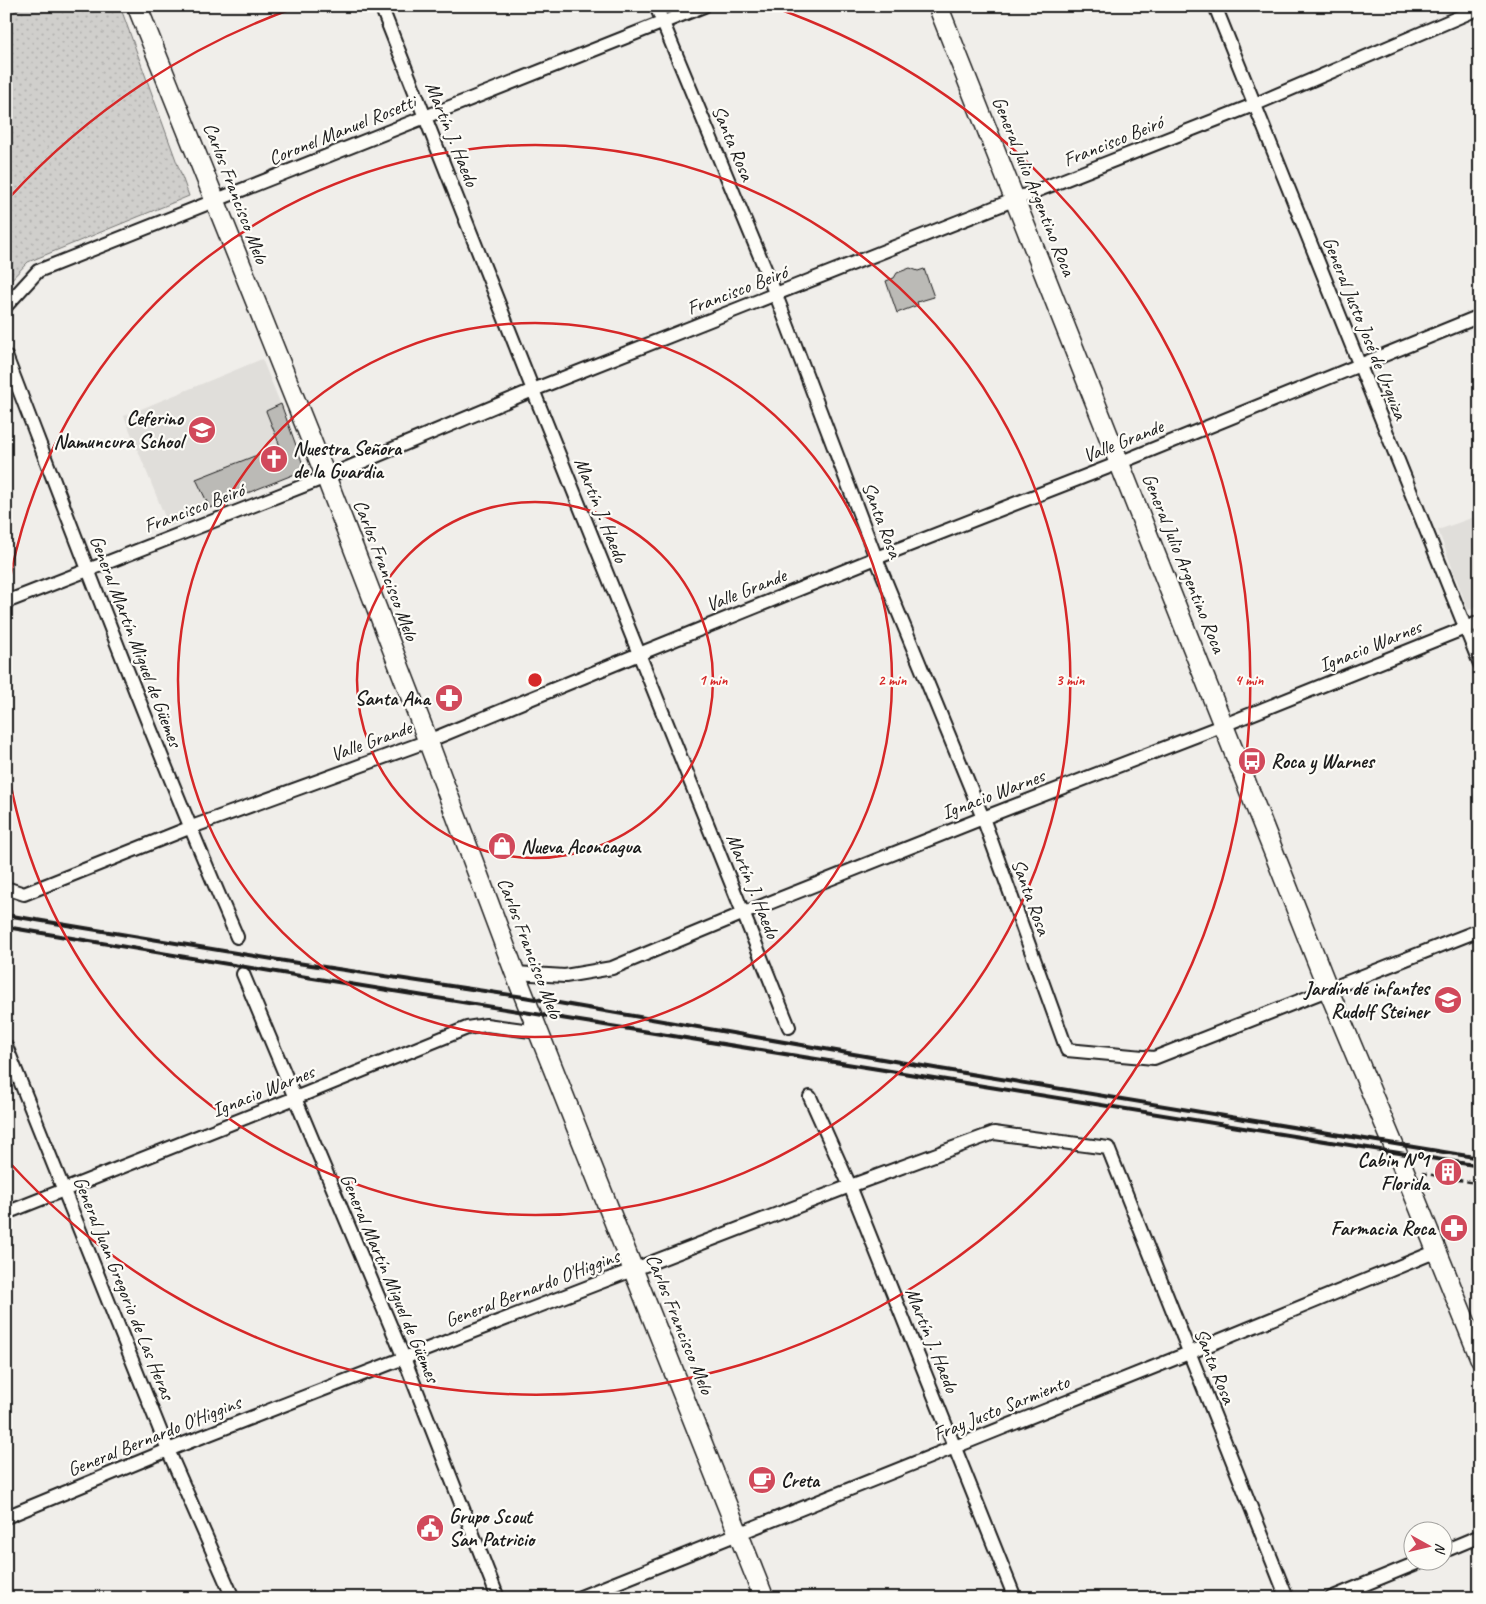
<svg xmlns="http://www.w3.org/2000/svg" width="1486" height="1604" viewBox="0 0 1486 1604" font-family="Caveat,sans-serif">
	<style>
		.built { fill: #e0deda }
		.green { fill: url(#green-dots); stroke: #767674 }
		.building { fill: #bbbab6; stroke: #1c1c1c }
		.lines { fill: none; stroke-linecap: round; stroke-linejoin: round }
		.street-casing { stroke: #1c1c1c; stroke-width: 16 }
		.secondary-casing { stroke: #1c1c1c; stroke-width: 22 }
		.path { stroke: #1c1c1c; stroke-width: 2.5; stroke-dasharray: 5 4; stroke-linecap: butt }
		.street { stroke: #fdfcf7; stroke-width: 12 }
		.secondary { stroke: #fdfcf7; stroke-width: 19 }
		.rail { stroke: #1c1c1c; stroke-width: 4 }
		.ring { fill: none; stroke: #d62828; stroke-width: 2.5 }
		.labels { text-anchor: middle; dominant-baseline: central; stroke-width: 4.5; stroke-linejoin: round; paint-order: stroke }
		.street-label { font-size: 20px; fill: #1c1c1c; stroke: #fdfcf7 }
		.poi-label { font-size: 20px; font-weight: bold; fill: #1c1c1c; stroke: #fdfcf7; text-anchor: end }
		.centre { fill: #d62828; stroke: #fdfcf7; stroke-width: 2.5 }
		.ring-label { font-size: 15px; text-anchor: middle; font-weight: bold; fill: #d62828; stroke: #fdfcf7; stroke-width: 4.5; stroke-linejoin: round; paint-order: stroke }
	</style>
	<defs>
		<pattern id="green-dots" width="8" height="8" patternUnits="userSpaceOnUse" patternTransform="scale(1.25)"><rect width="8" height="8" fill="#d0cfcc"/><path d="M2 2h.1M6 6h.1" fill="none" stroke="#b2b1af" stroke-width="1.8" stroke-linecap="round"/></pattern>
	</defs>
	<rect width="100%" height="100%" fill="#f0eeea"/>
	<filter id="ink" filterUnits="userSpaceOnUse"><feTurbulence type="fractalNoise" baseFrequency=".02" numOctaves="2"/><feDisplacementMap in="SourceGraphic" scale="10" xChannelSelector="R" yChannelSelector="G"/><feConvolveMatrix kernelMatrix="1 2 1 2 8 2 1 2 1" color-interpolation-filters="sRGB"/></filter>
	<g filter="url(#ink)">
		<path class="built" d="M262 359 281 405 266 411 280 444 274 449 196 479 210 508 169 527 124 416Z
			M1480 515V606L1468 610 1438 530Z"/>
		<path class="green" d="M24 6H120L189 196 28 262 6 285V17Z"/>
		<path class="building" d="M910 268 918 271 924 269 934 297 917 302 918 305 897 313 886 281 894 278 897 273Z
			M281 404 305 470 210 508 196 479 280 446 266 411Z"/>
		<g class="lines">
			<defs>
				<path id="street" d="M381 6 533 390 789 1027
					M656 6 776 295 876 558 983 818 1067 1050 1154 1058 1480 930
					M1215 6 1480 664
					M6 306 38 271 704 6
					M6 356C81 551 154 746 237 937
					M6 602 326 477 533 390 1256 104 1480 8
					M6 888 24 894 189 828 428 741 639 654 876 558 1119 463 1480 316
					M515 973 565 976 612 968 744 913 983 818 1224 725 1480 622
					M243 974 404 1358 498 1598
					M6 1046 168 1450 233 1598
					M810 1097 850 1186 1015 1598
					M6 1213 295 1098 467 1028 486 1025 538 1032
					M6 1517 168 1450 404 1358 850 1186 994 1133 1108 1148 1287 1598
					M1444 1551 1480 1536
					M578 1598 1189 1353 1437 1251
					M1331 1598 1419 1562"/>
				<path id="secondary" d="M137 6 326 477 428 741 515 973 764 1598
					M938 6 1328 989 1404 1170 1480 1358"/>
			</defs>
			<use href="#street" class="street-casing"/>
			<use href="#secondary" class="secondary-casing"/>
			<path class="path" d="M1422 1173 1480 1184"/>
			<use href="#street" class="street"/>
			<use href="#secondary" class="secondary"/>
			<path class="rail" d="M6 915 291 962 524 997 940 1069 1480 1158
				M6 927 288 974 1480 1166"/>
		</g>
	</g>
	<g class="ring">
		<circle cx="535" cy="680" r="178"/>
		<circle cx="535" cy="680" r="357"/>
		<path d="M7 596A535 535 0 1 1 7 764"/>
		<path d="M9 198A714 714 0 0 1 297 7M773 7A714 714 0 1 1 9 1162"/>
	</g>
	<defs>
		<symbol id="school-disc" viewBox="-11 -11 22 22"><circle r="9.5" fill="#d1495b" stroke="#fdfcf7"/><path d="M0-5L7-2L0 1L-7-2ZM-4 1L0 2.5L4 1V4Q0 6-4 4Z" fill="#fff"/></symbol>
		<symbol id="church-disc" viewBox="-11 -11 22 22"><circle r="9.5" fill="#d1495b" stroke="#fdfcf7"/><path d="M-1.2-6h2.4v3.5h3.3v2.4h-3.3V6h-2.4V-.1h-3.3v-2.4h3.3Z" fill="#fff"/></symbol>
		<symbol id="pharmacy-disc" viewBox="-11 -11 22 22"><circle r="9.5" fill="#d1495b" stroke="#fdfcf7"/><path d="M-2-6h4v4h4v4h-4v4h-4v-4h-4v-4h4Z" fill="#fff"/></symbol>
		<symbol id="bus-disc" viewBox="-11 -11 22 22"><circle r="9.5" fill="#d1495b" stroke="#fdfcf7"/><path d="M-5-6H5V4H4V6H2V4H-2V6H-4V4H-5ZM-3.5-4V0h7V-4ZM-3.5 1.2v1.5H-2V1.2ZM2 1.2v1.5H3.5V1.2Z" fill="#fff"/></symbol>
		<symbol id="shop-disc" viewBox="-11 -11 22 22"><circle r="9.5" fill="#d1495b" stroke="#fdfcf7"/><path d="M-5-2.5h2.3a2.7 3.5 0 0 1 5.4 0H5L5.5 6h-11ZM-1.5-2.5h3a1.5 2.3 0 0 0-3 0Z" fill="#fff"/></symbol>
		<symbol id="building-disc" viewBox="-11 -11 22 22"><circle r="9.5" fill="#d1495b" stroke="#fdfcf7"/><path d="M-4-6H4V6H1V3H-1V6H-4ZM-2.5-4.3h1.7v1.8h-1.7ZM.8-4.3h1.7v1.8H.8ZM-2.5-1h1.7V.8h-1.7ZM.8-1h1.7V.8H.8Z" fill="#fff"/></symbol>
		<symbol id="cafe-disc" viewBox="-11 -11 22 22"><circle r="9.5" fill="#d1495b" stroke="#fdfcf7"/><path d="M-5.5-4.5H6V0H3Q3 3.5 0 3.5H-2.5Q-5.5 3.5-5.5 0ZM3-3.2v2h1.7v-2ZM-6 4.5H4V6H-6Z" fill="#fff"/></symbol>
		<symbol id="civic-disc" viewBox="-11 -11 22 22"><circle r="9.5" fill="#d1495b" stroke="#fdfcf7"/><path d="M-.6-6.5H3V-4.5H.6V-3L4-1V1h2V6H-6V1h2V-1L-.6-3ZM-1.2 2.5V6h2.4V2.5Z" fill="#fff"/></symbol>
	</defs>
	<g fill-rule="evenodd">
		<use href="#school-disc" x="186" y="414" width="32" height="32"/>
		<use href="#church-disc" x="258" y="443" width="32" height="32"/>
		<use href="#pharmacy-disc" x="433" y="682" width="32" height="32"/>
		<use href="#bus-disc" x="1236" y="745" width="32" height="32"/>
		<use href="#shop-disc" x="486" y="830" width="32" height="32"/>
		<use href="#school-disc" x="1432" y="984" width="32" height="32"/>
		<use href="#building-disc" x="1432" y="1156" width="32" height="32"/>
		<use href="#pharmacy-disc" x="1438" y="1212" width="32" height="32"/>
		<use href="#cafe-disc" x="746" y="1464" width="32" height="32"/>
		<use href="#civic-disc" x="414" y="1512" width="32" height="32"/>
	</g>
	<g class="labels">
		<g class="street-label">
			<text transform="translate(342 130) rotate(-22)">Coronel Manuel Rosetti</text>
			<text transform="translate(452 134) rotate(68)">Martín J. Haedo</text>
			<text transform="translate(1113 141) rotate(-22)">Francisco Beiró</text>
			<text transform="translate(733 143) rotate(67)">Santa Rosa</text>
			<text transform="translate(1034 186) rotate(68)">General Julio Argentino Roca</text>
			<text transform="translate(236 193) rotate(69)">Carlos Francisco Melo</text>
			<text transform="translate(737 290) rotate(-21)">Francisco Beiró</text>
			<text transform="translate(1365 328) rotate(68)">General Justo José de Urquiza</text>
			<text transform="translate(1123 441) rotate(-22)">Valle Grande</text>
			<text transform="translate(194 508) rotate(-21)">Francisco Beiró</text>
			<text transform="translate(601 510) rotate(68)">Martín J. Haedo</text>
			<text transform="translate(882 520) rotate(69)">Santa Rosa</text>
			<text transform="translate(1184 563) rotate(68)">General Julio Argentino Roca</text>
			<text transform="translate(386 570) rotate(69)">Carlos Francisco Melo</text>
			<text transform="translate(746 590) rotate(-22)">Valle Grande</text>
			<text transform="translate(136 641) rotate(69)">General Martín Miguel de Güemes</text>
			<text transform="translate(1370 646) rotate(-22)">Ignacio Warnes</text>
			<text transform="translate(371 741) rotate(-20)">Valle Grande</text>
			<text transform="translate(993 794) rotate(-21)">Ignacio Warnes</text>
			<text transform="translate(753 886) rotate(68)">Martín J. Haedo</text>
			<text transform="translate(1031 897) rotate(70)">Santa Rosa</text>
			<text transform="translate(530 948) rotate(69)">Carlos Francisco Melo</text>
			<text transform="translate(263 1091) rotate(-22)">Ignacio Warnes</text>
			<text transform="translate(390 1278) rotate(67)">General Martín Miguel de Güemes</text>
			<text transform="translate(124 1288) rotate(68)">General Juan Gregorio de Las Heras</text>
			<text transform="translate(532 1288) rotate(-21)">General Bernardo O'Higgins</text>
			<text transform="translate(680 1324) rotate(68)">Carlos Francisco Melo</text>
			<text transform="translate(932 1340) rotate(68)">Martín J. Haedo</text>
			<text transform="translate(1215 1366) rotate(68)">Santa Rosa</text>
			<text transform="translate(1001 1408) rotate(-22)">Fray Justo Sarmiento</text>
			<text transform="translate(154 1436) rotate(-22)">General Bernardo O'Higgins</text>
		</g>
		<g class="poi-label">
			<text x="183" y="418">Ceferino<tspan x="183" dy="23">Namuncura School</tspan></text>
			<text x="293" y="448" text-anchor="start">Nuestra Señora<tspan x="293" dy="23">de la Guardia</tspan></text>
			<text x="430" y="698">Santa Ana</text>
			<text x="1271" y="761" text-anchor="start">Roca y Warnes</text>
			<text x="521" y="846" text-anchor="start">Nueva Aconcagua</text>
			<text x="1429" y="988">Jardín de infantes<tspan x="1429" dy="23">Rudolf Steiner</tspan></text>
			<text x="1429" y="1160">Cabin N°1<tspan x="1429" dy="23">Florida</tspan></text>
			<text x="1435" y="1228">Farmacia Roca</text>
			<text x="781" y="1480" text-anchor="start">Creta</text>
			<text x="449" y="1516" text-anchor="start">Grupo Scout<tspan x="449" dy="23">San Patricio</tspan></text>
		</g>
	</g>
	<circle cx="535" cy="680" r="8" class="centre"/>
	<g class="ring-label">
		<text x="713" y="685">1 min</text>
		<text x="892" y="685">2 min</text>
		<text x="1070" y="685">3 min</text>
		<text x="1249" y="685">4 min</text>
	</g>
	<rect width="1486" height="1604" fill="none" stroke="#fdfcf7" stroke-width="25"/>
	<rect x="12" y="12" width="1461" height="1579" fill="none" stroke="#1c1c1c" stroke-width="2" filter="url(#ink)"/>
	<g transform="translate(1428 1546) rotate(98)"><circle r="24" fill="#fdfcf7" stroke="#a3a29f"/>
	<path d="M0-4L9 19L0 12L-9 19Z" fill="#d1495b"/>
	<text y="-8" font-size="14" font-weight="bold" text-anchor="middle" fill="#1c1c1c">N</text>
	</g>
</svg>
